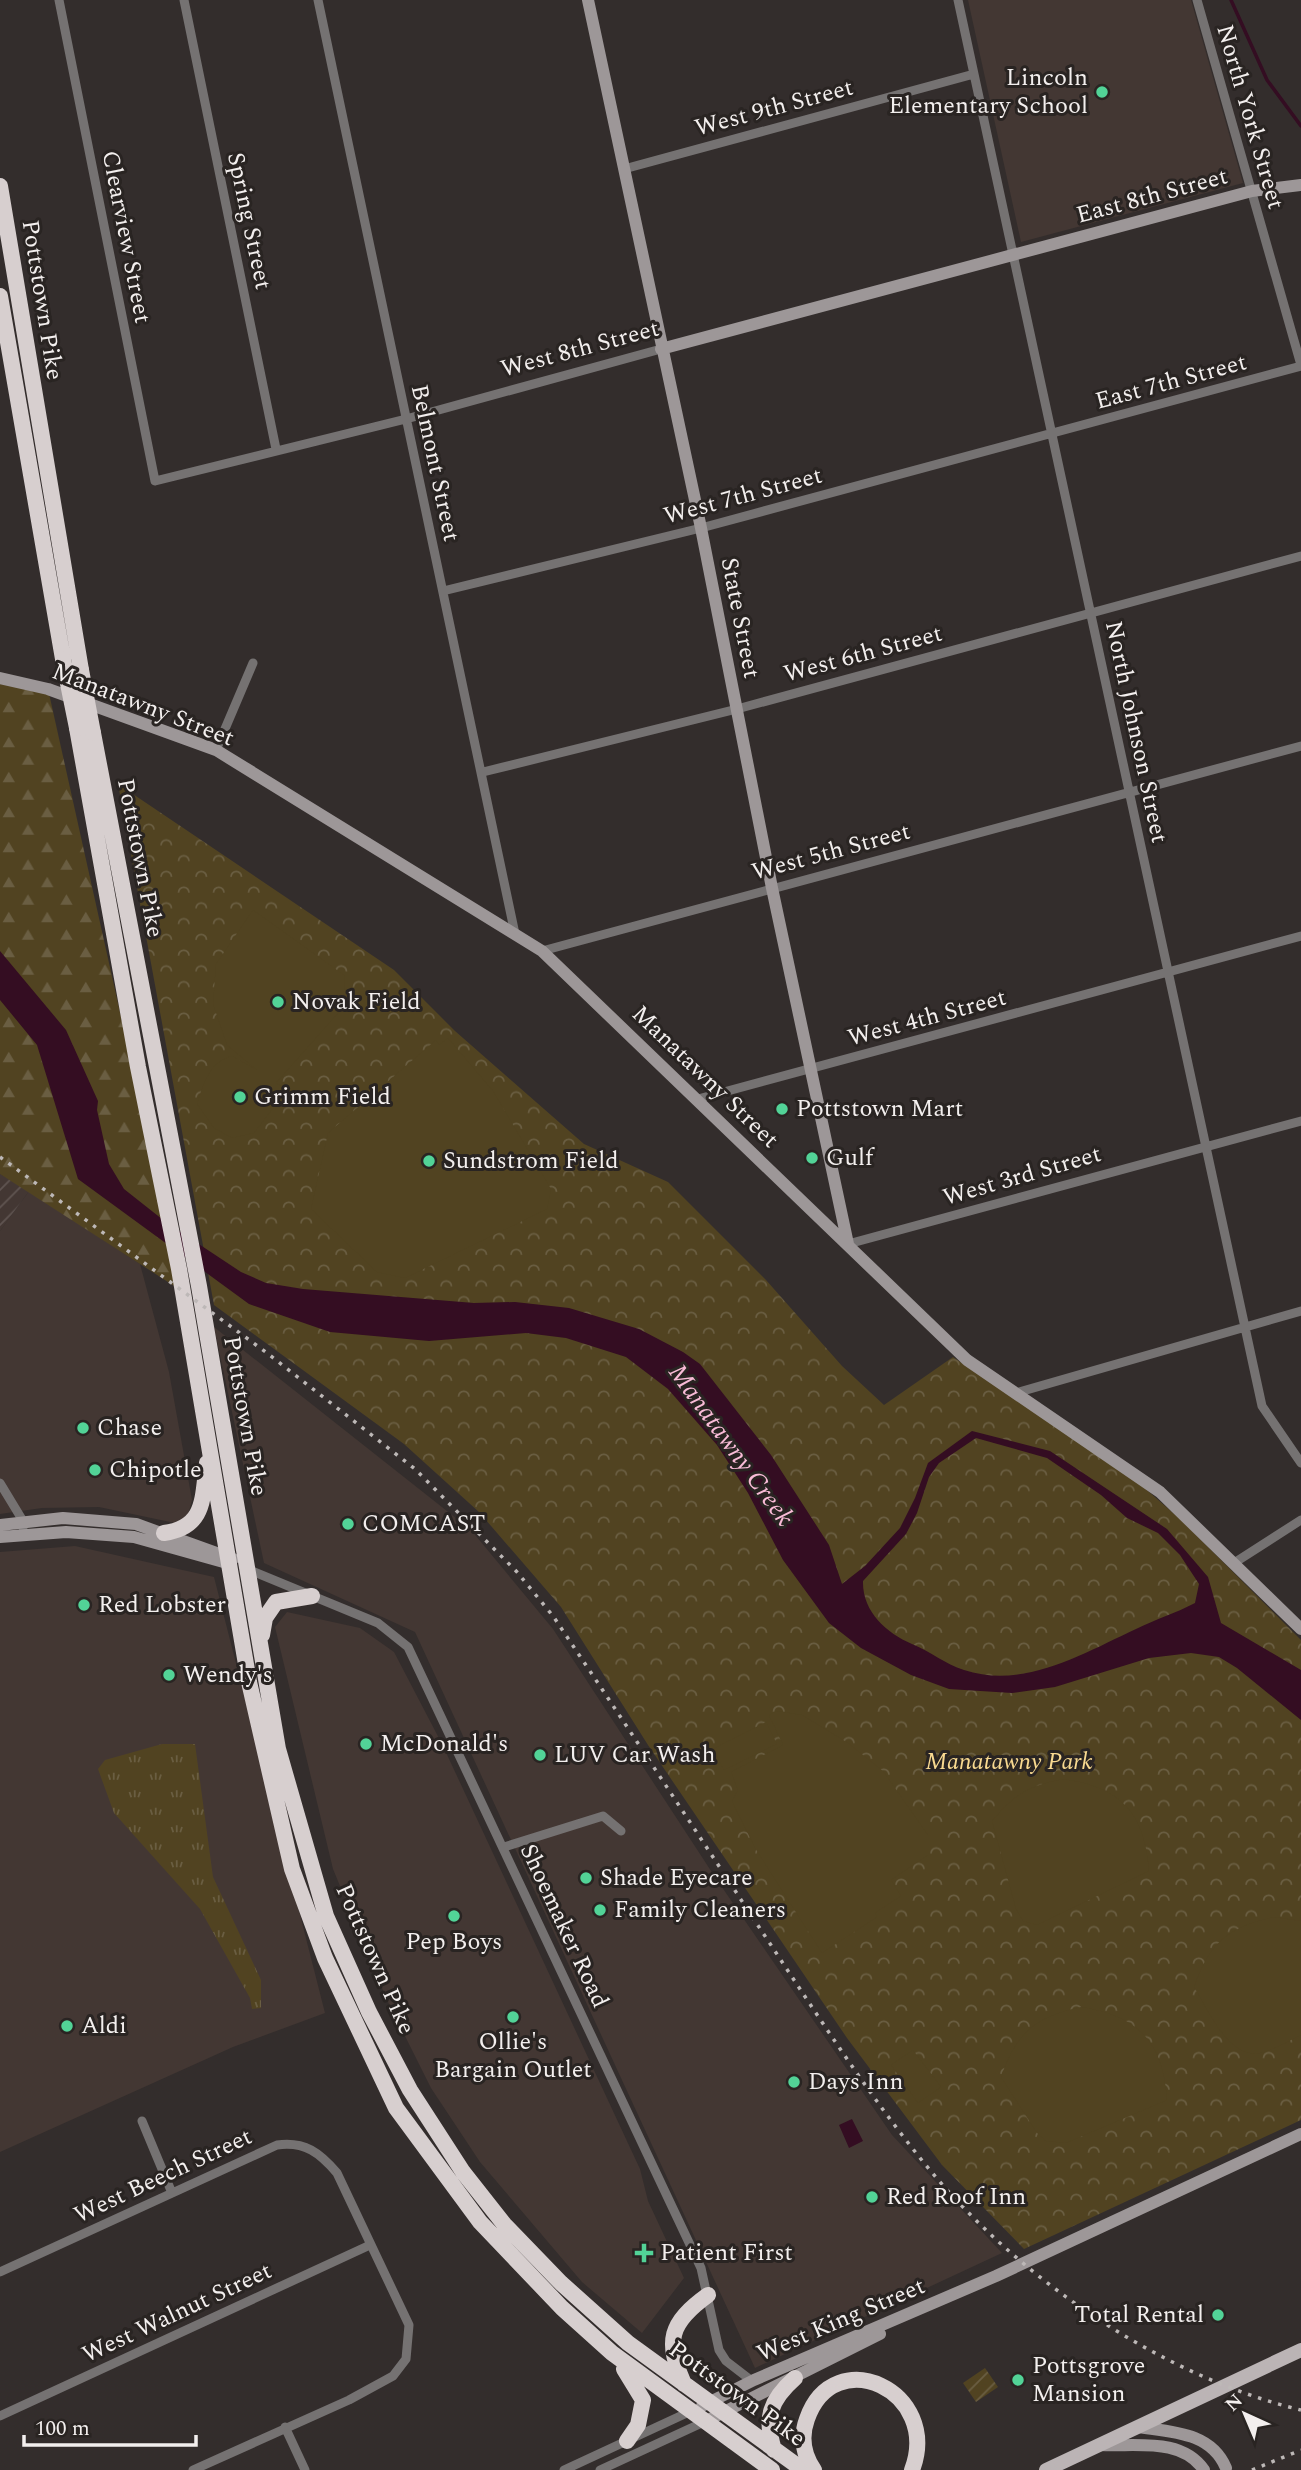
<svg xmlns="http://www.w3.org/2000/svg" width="1301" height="2470" viewBox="0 0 1301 2470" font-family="Spectral,serif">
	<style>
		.built { fill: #433733 }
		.industrial { fill: url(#industrial-furrows) }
		.grass { fill: url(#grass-tufts) }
		.forest { fill: url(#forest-firs) }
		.park { fill: url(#park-crowns) }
		.garden { fill: url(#garden-furrows) }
		.pitch { fill: #514321 }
		.water { fill: #340d22; fill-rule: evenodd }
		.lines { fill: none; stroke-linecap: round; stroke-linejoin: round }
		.stream { stroke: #340d22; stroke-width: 3.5 }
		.street { stroke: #757272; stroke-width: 9 }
		.secondary { stroke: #9d9798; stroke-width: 12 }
		.primary { stroke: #bbb4b5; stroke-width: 14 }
		.highway { stroke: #d7cfcf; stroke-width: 16 }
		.rail { stroke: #bdb8b7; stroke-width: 3.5; stroke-dasharray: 3.5 7; stroke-linecap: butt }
		.highway-bridge { stroke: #d7cfcf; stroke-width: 16 }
		.poi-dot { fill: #52d397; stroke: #292422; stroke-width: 2.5 }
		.labels { text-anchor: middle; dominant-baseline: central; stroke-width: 6; stroke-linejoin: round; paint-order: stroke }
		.poi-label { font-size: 24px; fill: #f3efee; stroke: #292422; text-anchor: start }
		.street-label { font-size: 24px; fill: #f3efee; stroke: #292422 }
		.park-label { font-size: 24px; font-style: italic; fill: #f8d990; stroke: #292422 }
		.water-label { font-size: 26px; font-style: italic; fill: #f9bbd7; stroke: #292422 }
	</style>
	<defs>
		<pattern id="industrial-furrows" width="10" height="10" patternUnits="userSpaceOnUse" patternTransform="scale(1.75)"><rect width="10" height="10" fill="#433733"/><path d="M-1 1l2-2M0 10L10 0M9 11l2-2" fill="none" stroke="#5f5451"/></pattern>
		<pattern id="grass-tufts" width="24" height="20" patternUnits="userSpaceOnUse" patternTransform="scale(1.75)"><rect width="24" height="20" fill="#514321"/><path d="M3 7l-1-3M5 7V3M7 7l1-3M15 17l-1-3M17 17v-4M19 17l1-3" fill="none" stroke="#6a5e42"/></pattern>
		<pattern id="forest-firs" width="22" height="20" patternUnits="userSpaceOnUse" patternTransform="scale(1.75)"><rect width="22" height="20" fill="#514321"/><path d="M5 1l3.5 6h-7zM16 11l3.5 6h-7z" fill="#6a5e42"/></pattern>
		<pattern id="park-crowns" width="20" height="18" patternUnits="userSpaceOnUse" patternTransform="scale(1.75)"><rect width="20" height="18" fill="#514321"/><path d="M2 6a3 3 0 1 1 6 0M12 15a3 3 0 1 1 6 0" fill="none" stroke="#6a5e42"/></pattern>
		<pattern id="garden-furrows" width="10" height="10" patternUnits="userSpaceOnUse" patternTransform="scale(1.75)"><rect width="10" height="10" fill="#514321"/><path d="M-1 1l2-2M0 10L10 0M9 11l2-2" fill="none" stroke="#6a5e42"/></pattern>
	</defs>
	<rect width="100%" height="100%" fill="#332d2c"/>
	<path class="built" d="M968 0H1191L1243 183 1021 242Z
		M29 1191 140 1264 169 1372 192 1500 188 1515 175 1523 99 1507 42 1508 0 1514V1231Z
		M214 1327 471 1530 553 1629 715 1877 892 2135 1002 2253 755 2368 415 1632 264 1563Z
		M75 1546 214 1577 325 2013 233 2047 0 2152V1552Z
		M287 1612 360 1628 394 1652 443 1746 640 2169 648 2201 684 2278 642 2333 582 2282 480 2162 431 2088 387 2000 333 1869 275 1627Z"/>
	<path class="industrial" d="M0 1174 29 1191 0 1231Z"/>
	<path class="grass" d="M162 1744H195L213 1877 261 1980V2008L252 2009 250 1998 200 1909 114 1813 98 1769 105 1760Z"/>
	<path class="forest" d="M0 684 48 689 182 1291 0 1174Z"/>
	<path class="park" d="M118 784 394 970 455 1031 584 1144 668 1182 766 1280 842 1366 884 1405 953 1357 1141 1485 1180 1519 1301 1640V2120L1024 2249 942 2165 847 2038 648 1745 561 1607 479 1512 404 1444 214 1305Z"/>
	<path class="garden" d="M985 2368 998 2387 976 2402 963 2383Z"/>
	<path class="pitch" d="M253 910 344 975 346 1004 276 1083 287 1090 254 1133 232 1138 214 1128 197 1104C204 1083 209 1062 232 1056L257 1070 227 1045 213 1004 216 964Z
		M448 1038 493 1091 551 1189 547 1209 405 1278 377 1272 311 1209 328 1133 436 1040 439 1045Z
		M777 1711 802 1715 848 1743 883 1771 928 1835V1855L891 1880 901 1896 875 1913 877 1917 822 1953 755 1848 732 1801 738 1790 731 1772 783 1745 769 1715Z
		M766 1722 777 1744 724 1770 713 1749Z
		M1063 1779C1121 1787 1145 1813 1149 1871L1037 1925 1023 1921 1016 1909 992 1821C1015 1794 1028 1786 1063 1779Z
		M1274 1917 1301 1921V2035C1288 2041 1274 2050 1260 2053 1228 2059 1208 2009 1194 1987 1210 1942 1228 1927 1274 1917Z
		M1081 2007C1139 2016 1163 2042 1167 2100L1066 2143 1046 2141 1037 2133 1001 2077C1017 2032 1035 2017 1081 2007Z
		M913 2050 941 2087 918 2103 891 2065Z"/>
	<path class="water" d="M0 951 66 1030 98 1101 97 1110 109 1164 124 1189 167 1223 241 1272 266 1283 303 1289 474 1303 515 1302 569 1308 639 1329 683 1352 700 1364 771 1455 829 1545 842 1584 865 1566 900 1528 915 1498 928 1463 972 1431 1050 1451 1167 1529 1208 1577 1221 1623 1301 1670V1720L1237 1668 1219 1657 1191 1653 1149 1658 1055 1687 1012 1693 949 1689 911 1675 861 1648 829 1623 783 1560 748 1493 717 1445 668 1389 626 1357 566 1338 526 1333 429 1341 330 1332 249 1304 78 1179 37 1045 0 1000ZM976 1438 1047 1458 1101 1495 1127 1518 1158 1533 1180 1555 1199 1584 1195 1603C1176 1613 1156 1619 1136 1629 1084 1653 1024 1690 964 1670 945 1664 930 1651 912 1644 886 1633 862 1611 863 1581L906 1534 917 1513 929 1477 939 1463Z
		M852 2119 863 2141 849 2148 839 2125Z"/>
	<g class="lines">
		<path class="stream" d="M1231 0 1267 80 1301 126"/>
		<path class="street" d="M59 0 155 481 406 419 661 349
			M184 0 276 449
			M318 0 515 934
			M958 0 1262 1406 1301 1463
			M1197 0 1301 365
			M624 169 974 74
			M443 591 701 528 1301 366
			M216 750 253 663
			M483 772 737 709 1301 556
			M542 951 1301 746
			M698 1099 1301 936
			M848 1244 1301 1121
			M1016 1393 1301 1311
			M0 1483 23 1521V1528
			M1234 1563 1301 1520
			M247 1569 378 1623 408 1647 701 2268 719 2350 726 2361 752 2381
			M504 1847 603 1816 621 1831
			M142 2121 172 2193
			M0 2272 277 2145C305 2141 320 2153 337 2173L409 2325 406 2359 393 2376 349 2400 193 2470
			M0 2416 370 2245
			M285 2427 305 2470
			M564 2470 689 2412
			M600 2470 704 2422"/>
		<path class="secondary" d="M588 0 701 528 772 888 848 1244
			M661 349 1252 191 1301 185
			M0 678 48 689 216 750 542 951 967 1360 1160 1492 1301 1629
			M0 1525 63 1518 136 1524 233 1559
			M0 1537 66 1532 134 1537 227 1563
			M702 2406 754 2380 996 2276 1301 2134
			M704 2422 880 2334
			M1138 2427C1172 2432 1211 2432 1226 2468
			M1100 2445C1136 2447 1181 2437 1204 2470"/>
		<path class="primary" d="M1046 2470 1301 2350"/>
		<path class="highway" d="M0 186 81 670
			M0 296 63 659
			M77 728 138 1067 179 1269 249 1682 292 1869 325 1958 396 2108 480 2222 562 2308 612 2353 772 2470
			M93 733 199 1286 278 1749 326 1916 369 2012 410 2090 463 2172 504 2224 561 2283 628 2343 803 2470
			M164 1533C206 1527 202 1498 207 1463
			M262 1635 265 1618 276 1602 312 1596
			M624 2369 643 2400 638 2425 627 2441
			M684 2384C665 2341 669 2323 708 2295
			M774 2450C764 2418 770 2400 795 2378
			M814 2470C803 2454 800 2438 807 2419 834 2341 942 2391 912 2470"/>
		<path class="rail" d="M0 1157 267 1353 415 1469 517 1572 553 1616C621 1717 688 1819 755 1921 811 2005 865 2091 929 2169 1021 2280 1161 2376 1301 2410
			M1252 2470 1301 2450"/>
		<path class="highway-bridge" d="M63 659 77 728
			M81 670 93 733"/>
	</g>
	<g class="poi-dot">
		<circle cx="1102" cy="92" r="7"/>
		<circle cx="278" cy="1002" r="7"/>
		<circle cx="240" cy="1097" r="7"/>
		<circle cx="782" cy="1109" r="7"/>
		<circle cx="812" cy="1158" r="7"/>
		<circle cx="429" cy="1161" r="7"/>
		<circle cx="83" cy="1428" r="7"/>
		<circle cx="95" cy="1470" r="7"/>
		<circle cx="348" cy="1524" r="7"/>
		<circle cx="84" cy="1605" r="7"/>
		<circle cx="169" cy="1675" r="7"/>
		<circle cx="366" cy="1744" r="7"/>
		<circle cx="540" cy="1755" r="7"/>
		<circle cx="586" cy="1878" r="7"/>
		<circle cx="600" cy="1910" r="7"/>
		<circle cx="454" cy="1916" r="7"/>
		<circle cx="513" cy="2017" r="7"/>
		<circle cx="67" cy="2026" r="7"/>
		<circle cx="794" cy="2082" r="7"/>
		<circle cx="872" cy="2197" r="7"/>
		<path d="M640.5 2242.5h7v7h7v7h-7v7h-7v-7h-7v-7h7z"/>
		<circle cx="1218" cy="2315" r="7"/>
		<circle cx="1018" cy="2380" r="7"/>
	</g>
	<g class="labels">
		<g class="poi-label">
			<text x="1088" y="78" text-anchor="end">Lincoln<tspan x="1088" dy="28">Elementary School</tspan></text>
			<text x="292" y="1002">Novak Field</text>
			<text x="254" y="1097">Grimm Field</text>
			<text x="796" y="1109">Pottstown Mart</text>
			<text x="826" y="1158">Gulf</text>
			<text x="443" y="1161">Sundstrom Field</text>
			<text x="97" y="1428">Chase</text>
			<text x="109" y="1470">Chipotle</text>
			<text x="362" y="1524">COMCAST</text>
			<text x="98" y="1605">Red Lobster</text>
			<text x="183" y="1675">Wendy's</text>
			<text x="380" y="1744">McDonald's</text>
			<text x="554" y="1755">LUV Car Wash</text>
			<text x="600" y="1878">Shade Eyecare</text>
			<text x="614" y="1910">Family Cleaners</text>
			<text x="454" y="1942" text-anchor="middle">Pep Boys</text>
			<text x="81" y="2026">Aldi</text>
			<text x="513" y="2042" text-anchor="middle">Ollie's<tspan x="513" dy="28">Bargain Outlet</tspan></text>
			<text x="808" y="2082">Days Inn</text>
			<text x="886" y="2197">Red Roof Inn</text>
			<text x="660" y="2253">Patient First</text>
			<text x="1204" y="2315" text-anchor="end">Total Rental</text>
			<text x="1032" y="2366">Pottsgrove<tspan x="1032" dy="28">Mansion</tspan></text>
		</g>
		<g class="street-label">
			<text transform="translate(774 108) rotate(-15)">West 9th Street</text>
			<text transform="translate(1250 117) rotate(74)">North York Street</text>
			<text transform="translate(1152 196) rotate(-15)">East 8th Street</text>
			<text transform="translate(249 221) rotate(78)">Spring Street</text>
			<text transform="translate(126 237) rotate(79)">Clearview Street</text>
			<text transform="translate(42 300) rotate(81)">Pottstown Pike</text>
			<text transform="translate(580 349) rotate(-15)">West 8th Street</text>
			<text transform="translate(1171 382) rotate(-15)">East 7th Street</text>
			<text transform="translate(435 463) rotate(78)">Belmont Street</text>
			<text transform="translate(743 496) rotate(-15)">West 7th Street</text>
			<text transform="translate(740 618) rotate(79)">State Street</text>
			<text transform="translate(863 654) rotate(-15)">West 6th Street</text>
			<text transform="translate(143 705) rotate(21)">Manatawny Street</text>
			<text transform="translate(1136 732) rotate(78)">North Johnson Street</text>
			<text transform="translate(831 852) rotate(-15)">West 5th Street</text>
			<text transform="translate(140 858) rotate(79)">Pottstown Pike</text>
			<text transform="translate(927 1018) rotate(-15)">West 4th Street</text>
			<text transform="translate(705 1077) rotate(44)">Manatawny Street</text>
			<text transform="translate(1022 1176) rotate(-16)">West 3rd Street</text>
			<text transform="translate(245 1416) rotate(80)">Pottstown Pike</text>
			<text transform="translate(564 1926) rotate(65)">Shoemaker Road</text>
			<text transform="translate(375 1959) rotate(66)">Pottstown Pike</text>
			<text transform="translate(163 2176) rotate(-25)">West Beech Street</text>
			<text transform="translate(177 2313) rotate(-25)">West Walnut Street</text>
			<text transform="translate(841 2320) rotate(-23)">West King Street</text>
			<text transform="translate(737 2394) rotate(36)">Pottstown Pike</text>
		</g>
		<g class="park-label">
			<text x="1009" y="1762">Manatawny Park</text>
		</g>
		<g class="water-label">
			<text transform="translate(731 1445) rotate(54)">Manatawny Creek</text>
		</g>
	</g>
	<g transform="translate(1245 2414) rotate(316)" stroke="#292422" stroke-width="5" paint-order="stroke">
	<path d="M0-5L12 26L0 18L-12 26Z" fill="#f3efee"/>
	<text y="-10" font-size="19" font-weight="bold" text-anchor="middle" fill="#f3efee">N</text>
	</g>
	<path d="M24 2435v10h172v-10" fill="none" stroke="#f3efee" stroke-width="3.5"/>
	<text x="35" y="2435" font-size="21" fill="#f3efee" stroke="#292422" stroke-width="5" paint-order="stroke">100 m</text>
</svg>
